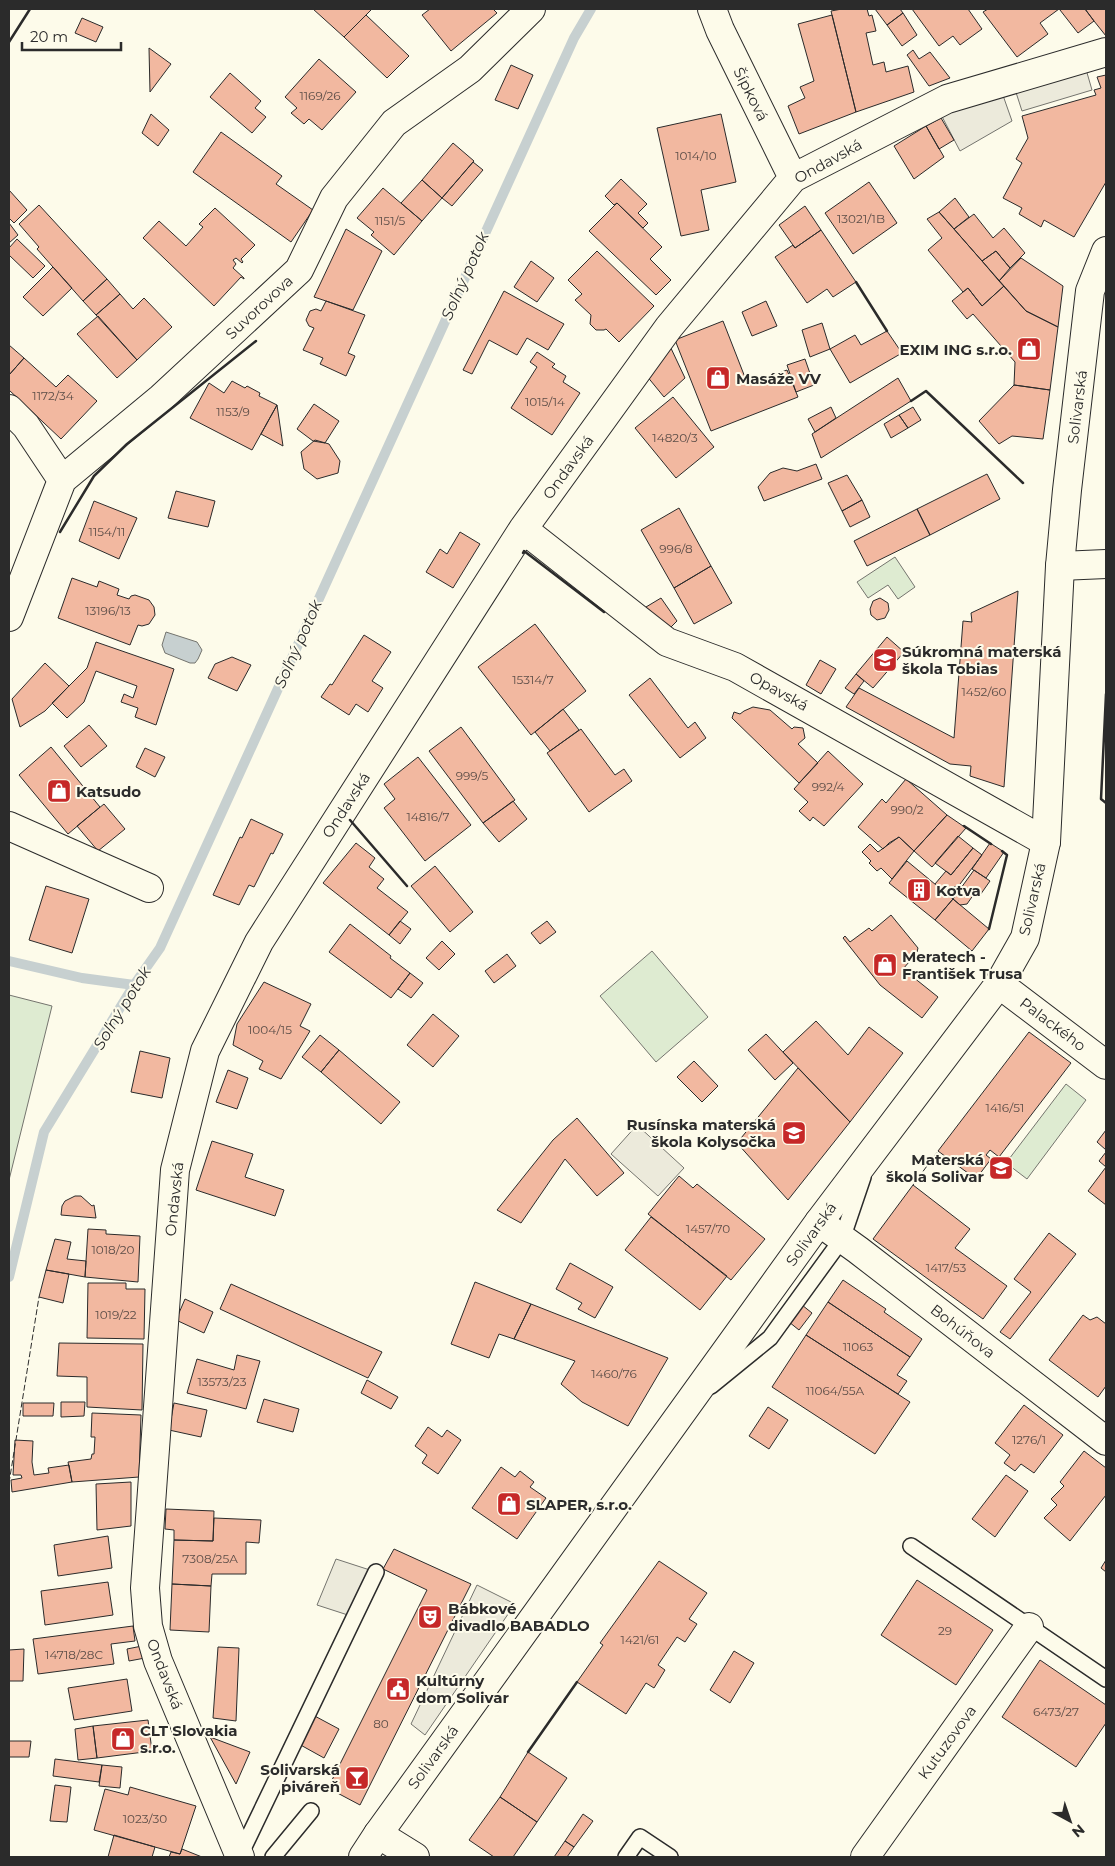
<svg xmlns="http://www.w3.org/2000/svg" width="1115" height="1866" viewBox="0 0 1115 1866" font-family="Montserrat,sans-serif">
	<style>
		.green { fill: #deebd1; stroke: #74746e }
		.parking { fill: #eceadb; stroke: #74746e }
		.water { fill: #c7d0d0; stroke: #74746e }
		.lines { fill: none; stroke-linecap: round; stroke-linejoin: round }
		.stream { stroke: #c7d0d0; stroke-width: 10 }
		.building { fill: #f2b8a0; stroke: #2b2b2b }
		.lane-casing { stroke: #2b2b2b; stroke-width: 18 }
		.street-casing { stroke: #2b2b2b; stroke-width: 30 }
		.secondary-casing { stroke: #2b2b2b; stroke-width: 30 }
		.lane { stroke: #fdfbea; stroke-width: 15 }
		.street { stroke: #fdfbea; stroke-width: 28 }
		.secondary { stroke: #fdfbea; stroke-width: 28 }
		.fence { stroke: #2b2b2b; stroke-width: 1; stroke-dasharray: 6 2.5; stroke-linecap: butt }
		.wall { stroke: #2b2b2b; stroke-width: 2.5 }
		.labels { text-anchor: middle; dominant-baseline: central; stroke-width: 4; stroke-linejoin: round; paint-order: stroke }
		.number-label { font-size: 12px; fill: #5d4e48 }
		.street-label { font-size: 15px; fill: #2b2b2b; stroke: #fdfbea }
		.poi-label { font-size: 15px; font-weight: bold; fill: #2b2b2b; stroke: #fdfbea; text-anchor: start }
		.water-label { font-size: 16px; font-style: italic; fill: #2b2b2b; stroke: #fdfbea }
	</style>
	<rect width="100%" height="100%" fill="#fdfbea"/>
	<path class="green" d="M895 557 915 587 898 599 888 585 868 598 857 582Z
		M652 951 708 1017 656 1062 600 996Z
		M9 995 52 1006 9 1180Z
		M1066 1084 1086 1100 1027 1179 1006 1163Z"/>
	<path class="parking" d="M1083 59 1092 90 1022 111 1012 80Z
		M999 84 1012 121 960 151 936 105Z
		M637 1125 684 1168 658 1196 611 1154Z
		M336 1559 376 1572 354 1617 317 1605Z
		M477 1585 515 1604 425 1735 411 1724Z"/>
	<path class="water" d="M166 632 197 642 202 650 198 659 195 663H190L165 653 162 645Z"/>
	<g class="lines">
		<path class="stream" d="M9 961 82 978 134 985
			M9 1277 44 1132 134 985 160 948 574 38 591 9"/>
	</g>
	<path class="building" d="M313 9H372L344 37Z
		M430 9H493L497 13 451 51 422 15Z
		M842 9H867L869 16 872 15 876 31 866 33 873 65 884 62 886 72 908 66 914 92 856 112 831 11Z
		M875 9H900L903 13 887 25Z
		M912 9H968L982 29 960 45 953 36 939 46Z
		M988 9H1059L1040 23 1048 34 1017 57 983 12Z
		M1061 9H1085L1094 21 1078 33 1060 10Z
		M1085 9H1106V36L1094 21Z
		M903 13 917 35 902 46 887 25Z
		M366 15 409 56 387 78 344 37Z
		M832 15 856 112 799 134 788 106 805 98 800 87 814 81 798 24Z
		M82 18 103 27 96 42 75 33Z
		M149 48 171 64 150 92Z
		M913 50 919 59 930 52 950 78 929 86 907 55Z
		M319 59 356 92 322 130 309 119 304 124 291 113 297 108 285 97Z
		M511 65 533 75 518 109 495 100Z
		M230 73 261 101 255 108 266 117 252 133 210 97Z
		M1106 75V182L1074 237 1044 220 1041 227 1019 214 1022 208 1003 198 1022 163 1016 159 1028 138 1022 116 1096 95 1094 90 1101 88 1097 77Z
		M151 114 169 130 158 146 142 133Z
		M721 114 736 182 701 190 709 230 681 236 657 128Z
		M941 118 954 140 939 149 926 126Z
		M926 126 944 157 914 179 894 146Z
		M221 132 282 176 276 184 313 210 291 242 193 172Z
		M453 143 474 161 442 198 422 180Z
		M473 162 483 170 452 206 442 198Z
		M621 179 647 204 638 213 648 223 643 228 617 203 614 205 605 196Z
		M422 180 442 198 422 221 401 203Z
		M869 182 897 223 853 254 825 213Z
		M383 188 422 221 394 255 371 235 374 232 357 218Z
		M9 190 27 210 14 223 9 218Z
		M955 198 969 217 954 229 939 212Z
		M617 203 662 247 650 259 671 280 656 295 589 231Z
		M39 205 107 279 83 301 37 249 39 247 19 224Z
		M805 206 821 230 795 248 779 225Z
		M215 208 255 245 241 259 243 262 242 263 236 258 233 260 236 264 233 268 244 278V279L241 277 214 306 143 238 159 221 186 246 203 227 199 224Z
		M939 212 1004 286 982 306 968 288 963 292 928 250 942 238 927 219Z
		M974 214 993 238 1004 228 1025 253 1010 268 996 251 982 261 954 229Z
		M9 223 18 235 9 243Z
		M346 229 382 251 353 310 314 297Z
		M821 230 856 282 833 297 827 289 807 303 775 257 793 245 795 248Z
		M17 239 45 266 33 278 9 255V248Z
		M597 251 654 306 619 342 606 329 604 330H596L590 324 591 315 575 300 582 294 568 280Z
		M996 251 1010 268 999 281 982 261Z
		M1021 258 1063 286 1058 327 1026 311 999 281Z
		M531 261 554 278 537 302 514 287Z
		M53 267 72 288 43 316 23 297Z
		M107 279 120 294 96 315 83 301Z
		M1004 286 1026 311 1058 327 1050 390 1014 385 1015 362 973 314 967 319 952 301 968 288 982 306Z
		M504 291 564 324 548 350 527 338 517 355 489 340 472 374 463 370Z
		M120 294 133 309 144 298 172 327 137 360 96 315Z
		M326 301 365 315 348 353 355 356 346 376 320 364 323 358 303 350 314 328 309 326 306 320 310 311 316 309 321 311Z
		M766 301 777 326 752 336 742 312Z
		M98 316 137 360 117 378 77 334Z
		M723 321 748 385 787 370 798 397 711 431 675 340Z
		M822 323 830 349 810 357 802 330Z
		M887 331 902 353 850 383 830 349 855 335 861 345Z
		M669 344 685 378 664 397 646 375Z
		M9 345 24 358 9 375Z
		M537 352 555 364 552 367 566 376 563 382 580 393 552 435 511 408 537 367 530 362Z
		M24 358 56 387 68 375 97 401 61 439 9 390V375Z
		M805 359 814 385 796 392 787 365Z
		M898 378 911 401 821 458 812 434Z
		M232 381 245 388 247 386 260 393 259 396 277 405 252 450 190 418 209 383 224 393Z
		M1014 385 1050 390 1043 439 1012 436 999 444 979 421Z
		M673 397 714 447 676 478 635 428Z
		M314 404 339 421 325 443 313 441 297 429Z
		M277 405 283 446 261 434Z
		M831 407 836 418 815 432 808 419Z
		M913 407 921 420 908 428 899 415Z
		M899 415 908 428 891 438 884 424Z
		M315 440 329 444 340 461 338 473 317 479 304 469 301 452Z
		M816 464 822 479 764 501 758 487 770 473 783 468 797 471Z
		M987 474 1000 499 930 535 917 509Z
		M847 475 862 500 842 511 828 483Z
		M176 491 215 501 208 527 168 518Z
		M862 500 870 517 850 527 842 511Z
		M94 501 137 518 119 559 79 541Z
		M679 508 711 566 674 588 641 530Z
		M917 509 930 535 867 566 854 541Z
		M460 532 480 544 453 588 426 572 440 549 447 554Z
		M711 566 732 603 694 624 674 588Z
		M72 578 97 587 99 581 119 589 117 595 129 599 131 596 135 595 149 600 154 607 155 615 149 624 142 626 138 625 130 645 58 618Z
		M1018 591 1004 787 970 776 971 766 950 764 846 707 859 688 954 738 963 621 972 622 971 613Z
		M661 598 677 621 669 629 646 607Z
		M880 598 888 603 889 610 885 618 877 620 871 615 870 609 873 601Z
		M535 624 586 691 531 735 478 667Z
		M364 635 391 652 372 681 383 688 368 712 356 704 349 715 321 697 330 684 332 685Z
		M887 637 904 652 873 688 856 674Z
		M96 642 174 669 156 725 135 717 138 708 121 702 124 694 133 698 137 686 96 671 84 702 67 718 52 703 87 668Z
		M232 657 251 665 237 691 208 678 215 664Z
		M820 660 836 669 821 694 806 685Z
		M45 663 69 686 45 711 20 727 12 699Z
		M856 674 864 681 854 694 845 688Z
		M650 678 688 728 695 722 706 738 680 758 629 695Z
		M753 707 770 710 792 729 794 727 803 728 805 738 798 744 818 763 799 783 732 718 734 712 740 714 744 711Z
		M563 709 579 730 550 751 535 732Z
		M89 725 107 746 81 767 64 746Z
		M461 727 515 800 483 823 429 751Z
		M581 729 615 775 624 769 632 781 589 812 547 753Z
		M51 747 100 807 68 834 19 775Z
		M145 748 165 757 155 777 136 767Z
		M828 751 863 784 824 826 813 817 810 821 799 811 808 802 794 789Z
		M418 757 471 825 425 861 384 808 395 799 384 784Z
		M906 779 947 815 914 851 899 837 889 843 883 849 858 827 882 799 886 803Z
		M513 801 527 819 499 842 483 823Z
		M104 804 125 829 98 851 77 826Z
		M947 815 966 828 932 867 914 851Z
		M251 819 283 834 273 854 271 853 254 887 249 885 239 905 213 895 240 837 242 838Z
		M958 836 973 848 951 875 935 863Z
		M899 837 914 851 892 879 881 868 877 871 869 863 871 861 862 852 870 844 878 852Z
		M356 843 375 858 369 867 384 879 377 888 408 912 389 935 323 883Z
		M990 843 1004 852 986 878 972 869Z
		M973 848 982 855 957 888 955 886 948 895 935 884 946 871 951 875Z
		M907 861 953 899 935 920 889 883Z
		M435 866 473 912 450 932 411 886Z
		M974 870 990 881 978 898 974 894 967 904 960 905 953 899Z
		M46 886 89 899 72 953 29 940Z
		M953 899 989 929 972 951 935 920Z
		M891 915 918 948 917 952 908 960 909 962 903 969 938 997 922 1018 880 985 843 938 845 936 850 942 869 928 872 931Z
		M400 921 411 929 400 944 389 935Z
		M547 921 556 932 540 944 531 933Z
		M350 924 391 956 390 958 410 973 391 998 329 952Z
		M442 941 455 954 439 970 426 958Z
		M507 954 516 966 494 983 485 971Z
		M410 973 423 983 411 998 398 989Z
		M264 982 311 1004 300 1026 310 1031 281 1079 259 1069 263 1061 233 1045 237 1024Z
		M433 1014 459 1036 433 1067 407 1045Z
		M816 1021 848 1055 869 1027 903 1053 850 1122 783 1052Z
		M1029 1032 1071 1063 999 1157 990 1150 986 1155 991 1159 976 1179 938 1151Z
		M766 1034 793 1063 775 1080 748 1050Z
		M320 1035 339 1050 321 1072 302 1057Z
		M339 1050 400 1102 381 1124 321 1072Z
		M140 1051 170 1058 162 1098 131 1092Z
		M694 1061 718 1086 702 1102 677 1077Z
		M798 1068 850 1122 788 1200 737 1143Z
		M228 1070 248 1078 237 1109 216 1102Z
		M577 1118 624 1173 597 1196 565 1159 521 1223 497 1210 553 1140Z
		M1106 1130V1150L1097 1142Z
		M212 1141 253 1154 245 1177 284 1190 275 1216 196 1190Z
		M1106 1152V1167L1099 1161Z
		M1106 1167V1205L1088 1191Z
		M679 1176 693 1188 697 1184 765 1239 731 1280 648 1214Z
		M913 1185 970 1229 955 1248 1007 1286 983 1319 873 1239Z
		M75 1196H81L92 1206 94 1205 96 1218 61 1215 62 1206 65 1201Z
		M651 1217 727 1276 700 1310 625 1250Z
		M88 1229 106 1230V1234L140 1236 138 1282 85 1277Z
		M1049 1233 1076 1254 1010 1339 1000 1332 1031 1292 1014 1279Z
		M55 1239 71 1242 67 1259 86 1261 85 1277 46 1270Z
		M570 1263 613 1287 595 1318 578 1309 582 1303 556 1289Z
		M46 1270 69 1274 63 1303 39 1297Z
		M843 1280 886 1309 884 1312 922 1339 910 1357 828 1302Z
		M475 1282 531 1304 514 1339 499 1334 489 1358 451 1344Z
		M88 1283H126V1289H145L144 1339 87 1338Z
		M231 1284 382 1352 368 1378 220 1309Z
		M185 1299 213 1312 204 1333 176 1320Z
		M828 1302 910 1357 897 1375 907 1381 898 1394 806 1335Z
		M531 1304 668 1358 628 1426 582 1402 561 1384 575 1361 514 1339Z
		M802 1305 812 1313 799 1330 789 1322Z
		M1083 1315 1090 1320 1097 1317 1106 1324V1386L1098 1397 1049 1360Z
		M806 1335 910 1402 875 1454 772 1387Z
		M59 1343 143 1344 142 1410 87 1407V1377L57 1376Z
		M237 1355 260 1361 246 1409 187 1393 197 1359 234 1370Z
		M367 1380 398 1397 391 1409 361 1393Z
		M264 1399 299 1409 293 1432 257 1422Z
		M61 1402H85L84 1416 61 1417Z
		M23 1403H54L53 1416H23Z
		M174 1403 207 1410 201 1437 169 1430Z
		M1024 1405 1063 1435 1034 1473 1021 1464 1015 1471 1004 1463 1010 1455 995 1443Z
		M768 1407 788 1420 769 1449 749 1436Z
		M92 1413 141 1415 139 1477 72 1482 68 1462 91 1459 92 1454H94L95 1437H91Z
		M428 1427 442 1437 447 1430 461 1440 438 1474 422 1463 427 1455 415 1446Z
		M15 1440 33 1441 32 1462 34 1475 49 1473 48 1468 69 1465 72 1482 12 1492 11 1480 22 1478 21 1475H13Z
		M1084 1451 1106 1468V1495L1070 1541 1044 1518 1057 1505 1051 1499 1064 1486 1060 1482Z
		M501 1467 515 1477 520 1471 534 1482 530 1487 546 1498 517 1539 472 1508Z
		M1006 1475 1028 1491 995 1537 972 1519Z
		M131 1482V1526L97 1530 96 1484Z
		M166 1509 214 1511 213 1541 174 1540V1530L165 1529Z
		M214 1518 261 1520 259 1543 246 1542V1574H212L211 1586 172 1584 174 1540 213 1541Z
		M108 1536 112 1568 58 1576 54 1545Z
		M394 1549 471 1584 360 1805 328 1788 427 1590 383 1569Z
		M1106 1560V1572L1101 1568Z
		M659 1561 707 1593 689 1619 697 1624 685 1642 677 1637 658 1665 665 1670 654 1688 646 1683 626 1714 577 1682 603 1645 600 1643Z
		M917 1580 993 1630 956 1685 881 1635Z
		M108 1582 113 1615 45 1625 41 1591Z
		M172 1584 211 1586 209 1632 170 1630Z
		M133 1626 135 1641 111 1644 114 1664 38 1674 33 1639Z
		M142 1646 145 1658 129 1661 127 1649Z
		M218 1647 239 1648 236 1721 213 1718Z
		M24 1649 23 1681H9V1650Z
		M734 1651 754 1663 730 1703 710 1690Z
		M1040 1660 1106 1705V1723L1076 1767 1002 1717Z
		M127 1679 132 1711 74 1720 68 1688Z
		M311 1714 339 1729 324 1758 297 1743Z
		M148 1720 152 1751 97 1758 93 1726Z
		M93 1726 97 1758 78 1760 75 1729Z
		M210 1737 250 1752 236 1784Z
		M9 1741H31L29 1757H9Z
		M528 1752 567 1778 537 1822 500 1797Z
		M55 1759 102 1765 99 1782 53 1776Z
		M102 1765 122 1767 120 1788 99 1786Z
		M55 1785 71 1787 67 1822 50 1821Z
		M130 1787 196 1806 180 1854 94 1830 105 1789 128 1795Z
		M500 1797 537 1822 513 1857H494L469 1840Z
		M583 1814 593 1821 574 1847 565 1841Z
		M114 1835 155 1847 152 1857H108Z
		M565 1841 574 1847 567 1857H554Z
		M182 1849 202 1857H169L171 1852 180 1854Z"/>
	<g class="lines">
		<defs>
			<path id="lane" d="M711 1386 770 1338 807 1287 842 1239 863 1177
				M911 1546 1106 1679
				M240 1855 376 1572
				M273 1857 311 1811
				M626 1857 640 1837 670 1857"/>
			<path id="street" d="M712 9 720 30 793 178
				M9 409 26 426 62 480
				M523 529 667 642 735 667 1046 842
				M1060 566 1106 564
				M9 617 62 480 161 398 299 270 334 198 394 123 470 69 531 9
				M9 826 149 888
				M999 984 1106 1065
				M819 1222 858 1250 1106 1441
				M378 1834 415 1857
				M240 1857 158 1661 148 1626 145 1588 175 1170 205 1051 259 942 523 529 669 327 793 178 947 99 1106 52
				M865 1857 1029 1627"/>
			<path id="secondary" d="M363 1857 378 1834 819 1222 999 984 1025 938 1046 842 1060 566 1067 490 1090 291 1106 251"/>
		</defs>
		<use href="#lane" class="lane-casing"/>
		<use href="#street" class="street-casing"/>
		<use href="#secondary" class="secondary-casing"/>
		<use href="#lane" class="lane"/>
		<use href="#street" class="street"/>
		<use href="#secondary" class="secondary"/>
		<path class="fence" d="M913 1185 938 1151
			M9 1483 39 1297"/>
		<path class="wall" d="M9 42 30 9
			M856 282 887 331
			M911 401 926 391 1023 483
			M60 532 94 476 127 444 256 341
			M523 553 524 551 604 612
			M1106 694 1101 799 1106 803
			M350 820 407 886
			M964 826 991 844
			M989 929 1007 855 1002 851
			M528 1752 577 1682"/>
	</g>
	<defs>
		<symbol id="shop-square" viewBox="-11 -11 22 22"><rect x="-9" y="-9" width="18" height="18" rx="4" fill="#c62828" stroke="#fdfbea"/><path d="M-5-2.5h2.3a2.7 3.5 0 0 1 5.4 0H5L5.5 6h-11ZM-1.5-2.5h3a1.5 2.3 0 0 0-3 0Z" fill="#fff"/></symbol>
		<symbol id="school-square" viewBox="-11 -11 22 22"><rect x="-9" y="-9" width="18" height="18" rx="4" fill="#c62828" stroke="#fdfbea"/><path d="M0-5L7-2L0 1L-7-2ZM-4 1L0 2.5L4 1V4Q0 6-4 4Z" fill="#fff"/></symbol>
		<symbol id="building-square" viewBox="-11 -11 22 22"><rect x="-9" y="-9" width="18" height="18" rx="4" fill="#c62828" stroke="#fdfbea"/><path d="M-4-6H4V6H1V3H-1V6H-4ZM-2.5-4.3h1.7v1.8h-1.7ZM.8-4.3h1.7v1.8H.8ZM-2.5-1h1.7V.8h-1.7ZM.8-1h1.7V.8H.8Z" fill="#fff"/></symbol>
		<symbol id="theatre-square" viewBox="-11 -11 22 22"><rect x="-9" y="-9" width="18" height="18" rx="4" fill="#c62828" stroke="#fdfbea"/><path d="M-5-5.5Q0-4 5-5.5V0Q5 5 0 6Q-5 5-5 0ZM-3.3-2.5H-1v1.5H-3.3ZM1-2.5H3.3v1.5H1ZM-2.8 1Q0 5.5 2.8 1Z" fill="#fff"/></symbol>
		<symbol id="civic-square" viewBox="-11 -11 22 22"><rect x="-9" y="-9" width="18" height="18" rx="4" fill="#c62828" stroke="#fdfbea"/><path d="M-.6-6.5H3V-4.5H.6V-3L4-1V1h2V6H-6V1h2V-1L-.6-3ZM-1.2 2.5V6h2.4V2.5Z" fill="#fff"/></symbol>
		<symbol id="bar-square" viewBox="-11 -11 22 22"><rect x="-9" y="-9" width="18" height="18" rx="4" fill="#c62828" stroke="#fdfbea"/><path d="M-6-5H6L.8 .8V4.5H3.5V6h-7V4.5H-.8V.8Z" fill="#fff"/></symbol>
	</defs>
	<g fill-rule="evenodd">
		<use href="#shop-square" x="1015" y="335" width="28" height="28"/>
		<use href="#shop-square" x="704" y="364" width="28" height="28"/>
		<use href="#school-square" x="871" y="646" width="28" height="28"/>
		<use href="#shop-square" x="45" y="777" width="28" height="28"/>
		<use href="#building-square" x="905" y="876" width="28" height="28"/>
		<use href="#shop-square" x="871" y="951" width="28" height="28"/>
		<use href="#school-square" x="780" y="1119" width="28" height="28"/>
		<use href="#school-square" x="987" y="1154" width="28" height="28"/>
		<use href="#shop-square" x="495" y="1490" width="28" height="28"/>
		<use href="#theatre-square" x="416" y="1603" width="28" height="28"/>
		<use href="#civic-square" x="384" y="1675" width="28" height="28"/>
		<use href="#shop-square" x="109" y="1725" width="28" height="28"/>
		<use href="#bar-square" x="343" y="1764" width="28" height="28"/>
	</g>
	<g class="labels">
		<g class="number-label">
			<text x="320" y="95">1169/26</text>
			<text x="696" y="155">1014/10</text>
			<text x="861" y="218">13021/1B</text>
			<text x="390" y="220">1151/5</text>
			<text x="53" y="395">1172/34</text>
			<text x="545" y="401">1015/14</text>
			<text x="233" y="411">1153/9</text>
			<text x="675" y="437">14820/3</text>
			<text x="107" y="531">1154/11</text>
			<text x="676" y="548">996/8</text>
			<text x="108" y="610">13196/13</text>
			<text x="533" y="679">15314/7</text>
			<text x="984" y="691">1452/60</text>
			<text x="472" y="775">999/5</text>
			<text x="828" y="786">992/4</text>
			<text x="907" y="809">990/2</text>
			<text x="428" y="816">14816/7</text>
			<text x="270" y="1029">1004/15</text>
			<text x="1005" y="1107">1416/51</text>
			<text x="708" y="1228">1457/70</text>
			<text x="113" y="1249">1018/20</text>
			<text x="946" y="1267">1417/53</text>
			<text x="116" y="1314">1019/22</text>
			<text x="858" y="1346">11063</text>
			<text x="614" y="1373">1460/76</text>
			<text x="222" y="1381">13573/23</text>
			<text x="835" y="1390">11064/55A</text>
			<text x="1029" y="1439">1276/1</text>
			<text x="210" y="1558">7308/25A</text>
			<text x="945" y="1630">29</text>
			<text x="640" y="1639">1421/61</text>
			<text x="74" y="1654">14718/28C</text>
			<text x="1056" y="1711">6473/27</text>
			<text x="381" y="1723">80</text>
			<text x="145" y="1818">1023/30</text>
		</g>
		<g class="street-label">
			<text transform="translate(751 94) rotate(63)">Šípková</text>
			<text transform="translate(828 161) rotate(-29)">Ondavská</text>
			<text transform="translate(259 307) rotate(-43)">Suvorovova</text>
			<text transform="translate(1077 407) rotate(-83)">Solivarská</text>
			<text transform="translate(568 467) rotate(-54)">Ondavská</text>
			<text transform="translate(779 691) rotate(29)">Opavská</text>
			<text transform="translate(346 805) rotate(-57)">Ondavská</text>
			<text transform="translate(1032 899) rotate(-77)">Solivarská</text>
			<text transform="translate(1053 1024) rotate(37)">Palackého</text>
			<text transform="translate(174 1199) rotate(-84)">Ondavská</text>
			<text transform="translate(811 1234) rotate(-54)">Solivarská</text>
			<text transform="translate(963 1331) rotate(38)">Bohúňova</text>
			<text transform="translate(165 1674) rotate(69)">Ondavská</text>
			<text transform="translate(947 1742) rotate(-54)">Kutuzovova</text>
			<text transform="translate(433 1757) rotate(-54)">Solivarská</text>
		</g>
		<g class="poi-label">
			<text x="1012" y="349" text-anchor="end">EXIM ING s.r.o.</text>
			<text x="736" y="378">Masáže VV</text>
			<text x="902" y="651">Súkromná materská<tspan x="902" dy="17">škola Tobias</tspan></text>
			<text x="76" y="791">Katsudo</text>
			<text x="936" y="890">Kotva</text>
			<text x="902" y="956">Meratech -<tspan x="902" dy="17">František Trusa</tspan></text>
			<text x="776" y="1124" text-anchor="end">Rusínska materská<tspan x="776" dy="17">škola Kolysočka</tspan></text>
			<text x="984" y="1159" text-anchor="end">Materská<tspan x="984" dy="17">škola Solivar</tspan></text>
			<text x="526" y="1504">SLAPER, s.r.o.</text>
			<text x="448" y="1608">Bábkové<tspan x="448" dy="17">divadlo BABADLO</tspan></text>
			<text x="416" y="1680">Kultúrny<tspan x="416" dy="17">dom Solivar</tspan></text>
			<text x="140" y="1730">CLT Slovakia<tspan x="140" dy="17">s.r.o.</tspan></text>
			<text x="340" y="1769" text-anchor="end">Solivarská<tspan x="340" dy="17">piváreň</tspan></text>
		</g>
		<g class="water-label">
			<text transform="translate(465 276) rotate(-66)">Soľný potok</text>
			<text transform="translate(298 644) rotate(-66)">Soľný potok</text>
			<text transform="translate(122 1008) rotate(-58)">Soľný potok</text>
		</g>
	</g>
	<rect width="1115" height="1866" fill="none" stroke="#2b2b2b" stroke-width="20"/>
	<g transform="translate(1070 1821) rotate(140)" stroke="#fdfbea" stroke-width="4" paint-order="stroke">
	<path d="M0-4L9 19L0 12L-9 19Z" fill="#2b2b2b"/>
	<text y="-8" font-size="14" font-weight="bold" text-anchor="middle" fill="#2b2b2b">N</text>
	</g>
	<path d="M22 42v8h99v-8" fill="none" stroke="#2b2b2b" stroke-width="2.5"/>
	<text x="30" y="42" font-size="15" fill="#2b2b2b" stroke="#fdfbea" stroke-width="4" paint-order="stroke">20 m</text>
</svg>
